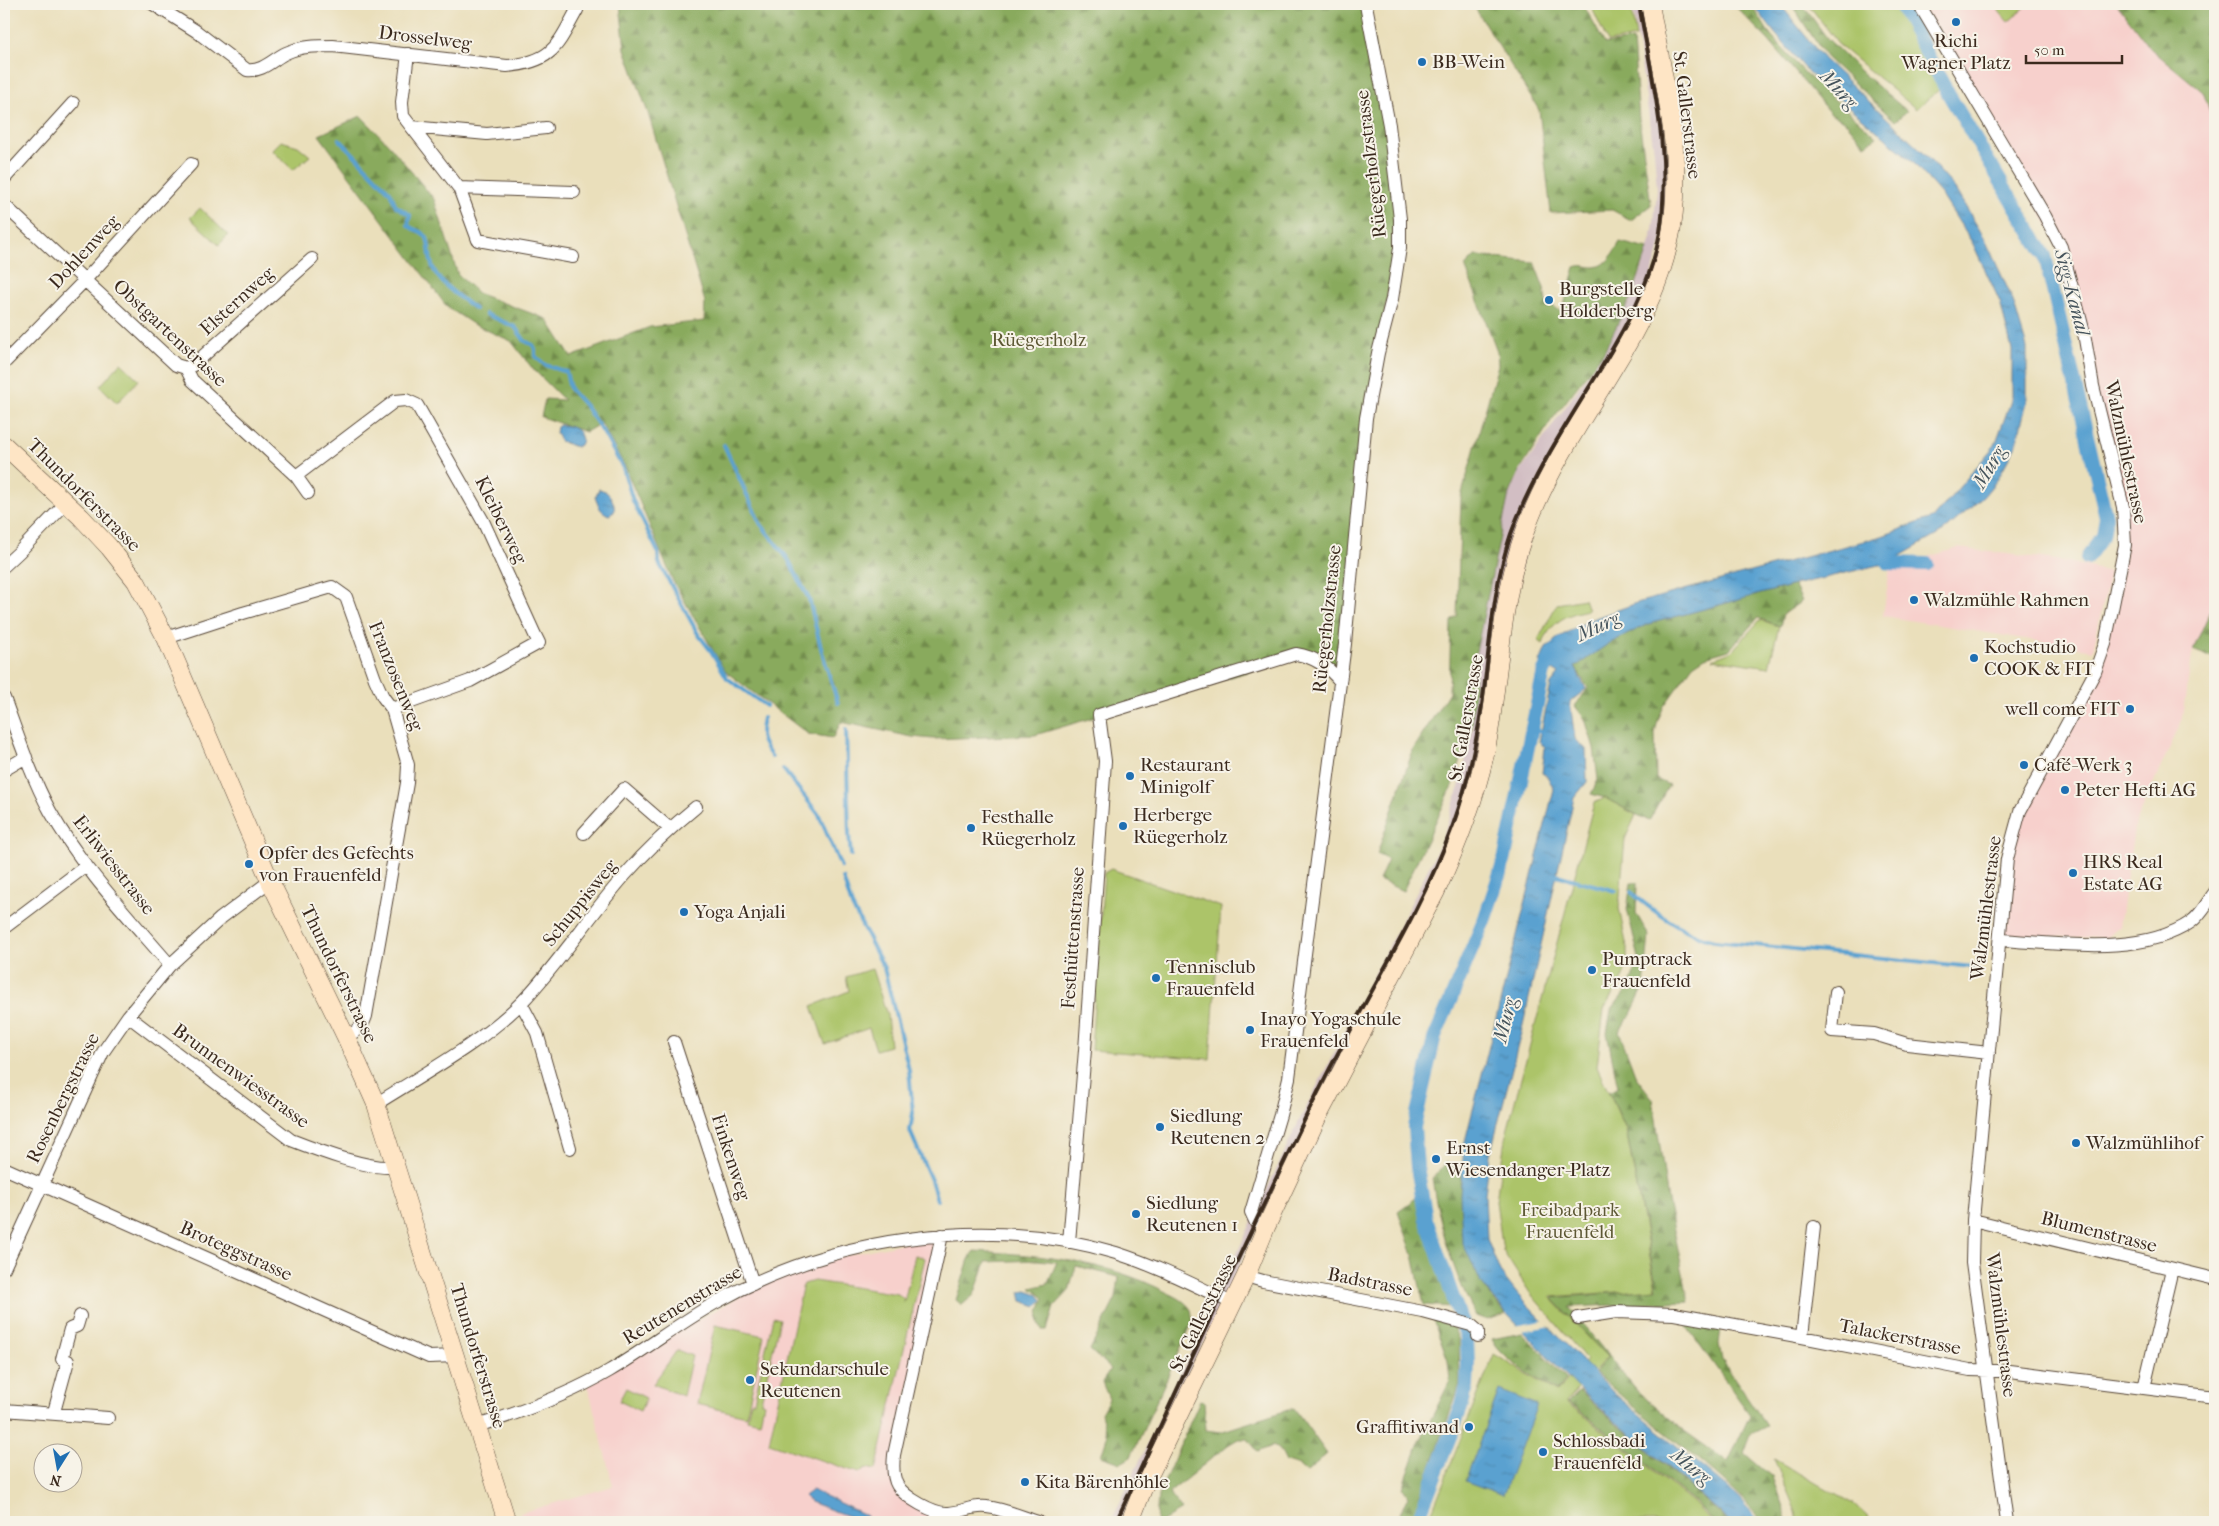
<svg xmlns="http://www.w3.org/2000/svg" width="2219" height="1526" viewBox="0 0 2219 1526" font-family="'IM FELL French Canon',serif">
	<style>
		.built { fill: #f7d0cc }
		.industrial { fill: #d2bec3 }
		.green { fill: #acc469; stroke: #747744 }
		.forest { fill: url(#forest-firs); stroke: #626a3e }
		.water { fill: url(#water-ripples); stroke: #4a6677 }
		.pier { fill: #eadfbb }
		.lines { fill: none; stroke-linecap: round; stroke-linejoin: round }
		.stream { stroke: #5aa1d0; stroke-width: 4 }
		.canal { stroke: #5aa1d0; stroke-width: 14 }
		.street-casing { stroke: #554536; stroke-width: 14 }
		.secondary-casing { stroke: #554536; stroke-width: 19 }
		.street { stroke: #fff; stroke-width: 12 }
		.secondary { stroke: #fee5c5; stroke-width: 18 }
		.rail { stroke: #3b2a1e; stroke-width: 4 }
		.poi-dot { fill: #1f6fb2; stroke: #f7f3e8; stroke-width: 2 }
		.labels { text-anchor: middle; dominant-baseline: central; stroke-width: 4; stroke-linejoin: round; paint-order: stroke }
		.street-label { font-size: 19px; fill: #3b2a1e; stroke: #f7f3e8 }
		.poi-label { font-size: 19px; fill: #3b2a1e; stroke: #f7f3e8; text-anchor: start }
		.park-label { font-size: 19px; fill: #5d5834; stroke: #f7f3e8 }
		.water-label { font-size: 20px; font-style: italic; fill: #46545c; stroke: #f7f3e8 }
	</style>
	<defs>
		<pattern id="forest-firs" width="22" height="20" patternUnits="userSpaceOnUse" patternTransform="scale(1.25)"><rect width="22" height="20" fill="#89aa5d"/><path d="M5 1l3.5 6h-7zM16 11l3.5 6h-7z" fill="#718b4c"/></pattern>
		<pattern id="water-ripples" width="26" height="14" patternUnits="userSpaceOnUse" patternTransform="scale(1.25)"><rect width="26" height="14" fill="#5aa1d0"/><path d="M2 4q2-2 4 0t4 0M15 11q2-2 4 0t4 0" fill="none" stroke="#4c83a8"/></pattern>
	</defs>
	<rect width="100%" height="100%" fill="#f7f3e8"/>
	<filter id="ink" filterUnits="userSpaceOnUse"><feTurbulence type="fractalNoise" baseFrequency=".02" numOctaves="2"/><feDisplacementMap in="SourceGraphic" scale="10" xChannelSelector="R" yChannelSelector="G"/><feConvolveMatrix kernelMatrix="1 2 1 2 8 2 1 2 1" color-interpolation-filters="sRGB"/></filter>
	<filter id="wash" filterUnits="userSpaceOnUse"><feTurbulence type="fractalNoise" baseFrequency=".0096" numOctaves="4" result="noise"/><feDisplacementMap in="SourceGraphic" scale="20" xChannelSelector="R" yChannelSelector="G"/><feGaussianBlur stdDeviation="1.12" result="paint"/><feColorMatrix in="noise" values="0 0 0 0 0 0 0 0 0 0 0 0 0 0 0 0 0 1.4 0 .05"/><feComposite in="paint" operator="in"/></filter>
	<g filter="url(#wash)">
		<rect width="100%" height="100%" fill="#eadfbb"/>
		<path class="built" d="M1919 4H2117L2151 49 2203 92 2215 125V600L2193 650 2181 723 2135 823 2119 927 2107 938 2010 935 2000 940 2011 841 2095 672 2125 545 2061 247Z
			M1958 548 2065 561 2110 572 2093 650 1883 616 1890 568Z
			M942 1235 894 1455 903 1494 951 1513 962 1522H522L520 1513 613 1486 587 1382 794 1266Z"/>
		<path class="industrial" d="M1632 4H1642L1662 119 1667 159 1668 184 1663 236 1651 278 1633 319 1547 465 1486 703 1473 775 1457 827 1436 874 1265 1211 1119 1522H1111L1298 1123 1414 897 1442 840 1460 784 1473 728 1471 687 1473 661 1508 498 1520 472 1603 353 1633 294 1642 269 1653 231 1657 189 1654 151Z"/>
		<path class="green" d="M1590 4H1630L1636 37 1608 42Z
			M1808 4H1893L1940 89 1916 109 1841 47Z
			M1993 4H2029L2008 22Z
			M281 141 298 146 310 156 293 170 272 150Z
			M200 208 228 235 219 245 190 218Z
			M121 363 139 380 117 403 100 386Z
			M1584 599 1588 610C1567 614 1550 622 1543 644L1538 640 1557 604Z
			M1760 620 1779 626 1769 667 1713 659 1731 652Z
			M1605 798 1636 815 1625 839 1619 908 1627 948V963L1623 977 1604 1009 1597 1067 1626 1130 1656 1289 1550 1297 1607 1357 1566 1402 1694 1503 1711 1522H1428L1494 1354 1556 1392 1587 1360 1530 1293 1503 1251 1496 1201 1505 1139 1594 803Z
			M1111 869 1221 907 1210 1059 1091 1050 1104 873Z
			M872 969 887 1015 890 1046 876 1050 869 1028 825 1044 812 1006 849 991 846 977Z
			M915 1255 925 1258 876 1470 866 1468 859 1473 769 1443 802 1288 804 1284 814 1281 898 1294 904 1299V1302Z
			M773 1317 780 1319 761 1402 764 1403 760 1422 747 1419 751 1401H754Z
			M715 1325 764 1336 746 1416 697 1404Z
			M677 1350 692 1356 683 1396 653 1384Z
			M626 1388 646 1398 640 1411 619 1401Z
			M1774 1459 1854 1505 1872 1522H1798L1796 1512Z"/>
		<path class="forest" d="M620 4H1368L1400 219 1378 353 1340 681 1304 655 1035 735 933 739 912 737 841 722 833 738 808 734 725 671 673 581 624 465 601 423 586 432 541 417 545 399 564 400 533 369 511 341 473 324 447 307 319 135 361 116 390 146 434 199 458 275 479 294 547 319 571 357 650 327 704 321 705 302 648 113 625 49Z
			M1469 4H1583L1605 44 1633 40 1639 119 1651 205 1631 220 1612 210 1551 213 1539 110 1475 8Z
			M1733 4H1751L1771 36 1807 75 1877 137 1865 145 1848 124 1829 112 1769 41Z
			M1791 4H1802L1827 38 1861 72 1907 111 1895 121 1826 57Z
			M2117 4H2215V125L2203 92 2151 49Z
			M1620 242 1648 249 1633 293 1603 353 1551 421 1519 472 1508 498 1476 652 1472 726 1452 787 1403 891 1379 880 1388 860 1377 854 1413 750 1449 692 1451 621 1457 616 1461 497 1498 365 1497 351 1465 266 1475 256 1534 262 1544 288 1546 302 1562 312 1575 267C1583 264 1587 267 1595 267 1608 266 1614 252 1620 242Z
			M1794 585 1802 601 1783 614 1780 626 1758 618 1729 650 1705 657 1693 665 1664 706 1658 720 1655 733 1656 779 1669 785 1649 821 1605 798 1591 794 1598 780 1594 748 1585 719 1575 706 1588 688 1575 667 1608 644 1648 624Z
			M2215 600V659L2193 650Z
			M1631 883H1637L1636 913 1649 936 1644 987 1630 1016 1619 1031 1636 1077 1653 1099 1668 1201 1689 1302 1569 1307 1636 1390 1683 1430 1728 1462 1750 1415 1687 1327 1691 1323 1721 1328 1719 1344 1722 1360 1767 1426 1751 1434 1744 1453 1772 1477 1788 1522H1764C1714 1465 1649 1424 1595 1372L1608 1357 1552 1298 1657 1289 1626 1129 1609 1092 1618 1087 1607 1033 1611 1010 1629 987 1639 958 1627 909Z
			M1447 1162 1461 1170C1459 1229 1464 1270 1506 1314L1487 1320 1476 1316C1453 1273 1440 1227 1432 1179Z
			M1416 1198 1451 1307 1424 1305 1413 1255 1398 1211Z
			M975 1251C1040 1255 1108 1261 1166 1292 1175 1296 1186 1301 1191 1310 1192 1313 1192 1318 1193 1321L1131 1457 1121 1463 1101 1456 1107 1437 1101 1413 1109 1399 1102 1382 1111 1369 1090 1350 1116 1298 1119 1277 1076 1266 1069 1291 1054 1307 1047 1330H1042C1035 1320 1040 1308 1044 1298L1031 1288 1047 1284 1057 1262 1038 1260 986 1262 974 1295 962 1305 956 1300 969 1259Z
			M1433 1320 1452 1324 1459 1341 1460 1384 1414 1516 1410 1522H1396L1408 1496 1403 1488 1419 1443 1450 1381 1448 1361Z
			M1522 1333 1567 1379 1556 1391C1538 1379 1499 1358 1492 1339Z
			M1579 1391 1721 1514 1728 1522H1713L1695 1502 1568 1402Z
			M1200 1400 1204 1402 1206 1430 1220 1432 1294 1408 1327 1454 1306 1472 1299 1466 1286 1462 1280 1450 1273 1445 1258 1452 1248 1439H1238L1228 1445 1169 1493 1182 1510 1161 1522H1156L1158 1496Z"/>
		<path class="water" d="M1753 4H1780L1824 59 1921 150 1953 186 1984 237 2012 298 2027 348V402L2016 445 1997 480 1983 497 1944 531 1888 563 1794 585 1648 624 1608 644 1575 667 1586 689 1570 702 1575 739 1586 749 1587 782 1574 798 1523 1025 1490 1155 1485 1194 1487 1239 1500 1272 1518 1295 1615 1394 1739 1498 1760 1522H1729L1721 1513 1583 1393 1506 1313 1481 1283 1462 1241 1460 1195 1464 1145 1554 789 1547 776 1542 773 1545 747 1539 742 1551 684 1559 674 1540 662 1546 648 1559 637 1592 619 1640 602 1882 536 1934 517 1995 445 2012 398V350L2000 302 1973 244 1941 194 1911 160 1809 73 1773 31Z
			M560 425C571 426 580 428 582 440L580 445 576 447 560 441 556 433 557 427Z
			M599 489C609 490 616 503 614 512L609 515C600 512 598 505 595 497Z
			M1027 1291 1038 1295 1042 1300 1037 1306 1022 1301 1020 1292Z
			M1499 1390 1537 1405 1503 1495 1465 1481Z
			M812 1490 867 1516V1521L864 1522 810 1502 804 1496Z"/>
		<path class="pier" d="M1547 1320 1552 1326 1520 1331 1515 1326Z"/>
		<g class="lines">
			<path class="stream" d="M339 139 390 192 396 206 410 215 408 225C413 231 423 230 427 238 430 246 429 257 432 265 438 284 460 297 475 309
				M486 314 515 327 525 341 533 345 535 349V356L545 365 566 372 570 389 586 407 603 432 623 468 633 501 658 552 659 563 698 634 711 651 727 678 766 706
				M724 445 760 523 788 559 809 599 822 652 838 703
				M763 718C759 737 760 741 772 757
				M1532 728 1547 733
				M846 730 849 835 851 855
				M783 769 819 815 841 867
				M1553 874 1616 891
				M843 878 852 906 884 968 909 1070 913 1113 910 1131 931 1180 937 1200
				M1631 892C1652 911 1687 935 1714 941L1973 967"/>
			<path class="canal" d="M1900 4 1949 95 2045 256 2106 517 2103 536 2087 558
				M1885 550 1888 563 1927 564
				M1417 1522 1461 1408 1467 1386 1468 1363 1467 1338 1426 1219 1417 1167 1414 1127 1434 1039 1485 918 1504 861 1544 671 1558 651"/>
		</g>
	</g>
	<g filter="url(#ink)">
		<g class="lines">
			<defs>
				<path id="street" d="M153 4 196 31 247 70C263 72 273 59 286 53 301 46 317 46 333 46L507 66C553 62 557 46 577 10L572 4
					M1919 4 2045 216 2061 247 2075 298 2084 333 2093 386 2123 507 2125 545 2105 644 2095 672 2020 811 2007 859 1973 1220 1972 1263 2007 1522
					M408 54 402 102 403 116 459 188 478 240 573 257
					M412 127 487 134 546 128
					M4 179 73 103
					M459 188 574 192
					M4 205 176 365 186 368 192 380 296 476 308 493
					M4 363 85 280 191 164
					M186 368 193 365 312 259
					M296 476 395 401 406 400 417 405 483 521 535 635 539 643 470 681 392 709
					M4 566 19 552 66 503
					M166 638 243 613 332 587 346 597 375 679 383 697 392 709 408 765 407 783 366 1016C362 1028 357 1031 346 1037
					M4 698C18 736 31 776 50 811 82 868 128 916 170 965
					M4 770 26 757
					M584 833 624 789 669 828
					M4 928 86 866
					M2000 940C2059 943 2140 957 2191 922 2201 915 2208 901 2215 892
					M1836 992 1832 1031 1874 1034 1907 1044 1989 1053
					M521 1003 537 1033 570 1148
					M128 1016 291 1140C314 1149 373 1172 397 1166
					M674 1042 753 1284
					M376 1104C423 1074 483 1042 522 1002 560 962 589 916 625 875 647 850 670 828 696 807
					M4 1168 429 1357 456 1356
					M1973 1220 2215 1279
					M1266 1227 1256 1223 1251 1212 1280 1115 1289 1078 1345 644 1366 418 1378 353 1392 299 1400 248V219L1389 125 1366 5
					M942 1235 894 1455C891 1483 897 1491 920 1504 929 1509 939 1514 949 1513 962 1512 973 1505 987 1507 1004 1509 1022 1517 1038 1522
					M1069 1242 1085 1050 1105 761 1099 715 1296 654C1315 657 1327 666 1340 681
					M4 1268 103 1052 128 1016 170 965 221 918 270 881
					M1246 1276 1263 1281 1423 1312 1471 1325 1478 1331V1336
					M1578 1318 1616 1312 1674 1314 1802 1337 1970 1370 2009 1371 2215 1397
					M1802 1337 1814 1227
					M2144 1388 2172 1269
					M4 1410 108 1418
					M54 1412 68 1361 62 1359 70 1329 77 1326 80 1316
					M477 1426C522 1412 568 1395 609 1371 645 1350 678 1324 715 1303 832 1237 986 1214 1116 1253 1157 1266 1194 1285 1232 1303"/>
				<path id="secondary" d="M4 445 81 517 109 547 136 581 166 638 270 881 346 1037 376 1104 507 1522
					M1130 1522 1144 1486 1246 1276 1266 1227 1317 1118 1436 891C1458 844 1477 796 1487 744 1499 680 1500 613 1519 549 1541 477 1586 415 1624 350 1644 316 1661 280 1669 242 1687 164 1663 80 1650 4"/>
			</defs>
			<use href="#street" class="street-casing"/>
			<use href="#secondary" class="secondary-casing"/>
			<use href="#street" class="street"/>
			<use href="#secondary" class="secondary"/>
			<path class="rail" d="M1116 1522C1184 1375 1251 1227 1323 1082 1366 996 1420 915 1453 825 1467 786 1476 745 1482 705 1490 648 1492 589 1511 534 1532 475 1568 422 1601 368 1626 326 1652 281 1660 232 1672 156 1652 79 1639 4"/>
		</g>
	</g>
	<g class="poi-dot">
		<circle cx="1956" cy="22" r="5"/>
		<circle cx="1422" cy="62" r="5"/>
		<circle cx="1549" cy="300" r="5"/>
		<circle cx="1914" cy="600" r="5"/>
		<circle cx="1974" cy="658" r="5"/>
		<circle cx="2130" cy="709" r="5"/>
		<circle cx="2024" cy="765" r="5"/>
		<circle cx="1130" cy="776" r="5"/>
		<circle cx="2065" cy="790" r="5"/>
		<circle cx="1123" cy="826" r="5"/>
		<circle cx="971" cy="828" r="5"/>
		<circle cx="249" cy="864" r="5"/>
		<circle cx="2073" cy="873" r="5"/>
		<circle cx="684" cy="912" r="5"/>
		<circle cx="1592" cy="970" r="5"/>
		<circle cx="1156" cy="978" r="5"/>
		<circle cx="1250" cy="1030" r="5"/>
		<circle cx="1160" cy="1127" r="5"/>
		<circle cx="2076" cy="1143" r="5"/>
		<circle cx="1436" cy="1159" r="5"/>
		<circle cx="1136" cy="1214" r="5"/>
		<circle cx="750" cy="1380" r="5"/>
		<circle cx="1469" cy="1427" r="5"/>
		<circle cx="1543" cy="1452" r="5"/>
		<circle cx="1025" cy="1482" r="5"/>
	</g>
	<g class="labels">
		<g class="street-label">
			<text transform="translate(425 38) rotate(7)">Drosselweg</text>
			<text transform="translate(1687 115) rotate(83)">St. Gallerstrasse</text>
			<text transform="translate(1371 164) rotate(-97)">Rüegerholzstrasse</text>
			<text transform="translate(84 252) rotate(-47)">Dohlenweg</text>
			<text transform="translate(237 301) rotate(-42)">Elsternweg</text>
			<text transform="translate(170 333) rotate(43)">Obstgartenstrasse</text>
			<text transform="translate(2126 452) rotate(78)">Walzmühlestrasse</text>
			<text transform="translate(84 495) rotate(45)">Thundorferstrasse</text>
			<text transform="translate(501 520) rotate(64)">Kleiberweg</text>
			<text transform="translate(1327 619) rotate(-84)">Rüegerholzstrasse</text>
			<text transform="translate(396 676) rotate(68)">Franzosenweg</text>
			<text transform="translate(1466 718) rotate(-80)">St. Gallerstrasse</text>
			<text transform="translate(114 865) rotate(52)">Erliwiesstrasse</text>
			<text transform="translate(580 903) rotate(-51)">Schuppisweg</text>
			<text transform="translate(1986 908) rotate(-83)">Walzmühlestrasse</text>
			<text transform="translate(1073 938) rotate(-86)">Festhüttenstrasse</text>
			<text transform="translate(339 974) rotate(64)">Thundorferstrasse</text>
			<text transform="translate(241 1076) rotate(36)">Brunnenwiesstrasse</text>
			<text transform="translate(63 1098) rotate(-64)">Rosenbergstrasse</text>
			<text transform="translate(731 1157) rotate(72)">Finkenweg</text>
			<text transform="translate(2099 1232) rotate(14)">Blumenstrasse</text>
			<text transform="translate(236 1251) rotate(24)">Broteggstrasse</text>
			<text transform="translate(1370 1282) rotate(11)">Badstrasse</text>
			<text transform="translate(682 1305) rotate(-31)">Reutenenstrasse</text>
			<text transform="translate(1203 1313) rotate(-64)">St. Gallerstrasse</text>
			<text transform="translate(2001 1325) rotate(83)">Walzmühlestrasse</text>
			<text transform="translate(1900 1337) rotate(11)">Talackerstrasse</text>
			<text transform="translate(478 1356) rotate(73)">Thundorferstrasse</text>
		</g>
		<g class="poi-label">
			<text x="1956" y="41" text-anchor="middle">Richi<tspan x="1956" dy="22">Wagner Platz</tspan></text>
			<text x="1432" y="62">BB-Wein</text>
			<text x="1559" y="289">Burgstelle<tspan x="1559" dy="22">Holderberg</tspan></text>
			<text x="1924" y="600">Walzmühle Rahmen</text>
			<text x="1984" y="647">Kochstudio<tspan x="1984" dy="22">COOK &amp; FIT</tspan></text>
			<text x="2120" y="709" text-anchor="end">well come FIT</text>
			<text x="1140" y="765">Restaurant<tspan x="1140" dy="22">Minigolf</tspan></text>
			<text x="2034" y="765">Café-Werk 3</text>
			<text x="2075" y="790">Peter Hefti AG</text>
			<text x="1133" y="815">Herberge<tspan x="1133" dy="22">Rüegerholz</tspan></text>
			<text x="981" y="817">Festhalle<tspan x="981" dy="22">Rüegerholz</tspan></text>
			<text x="259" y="853">Opfer des Gefechts<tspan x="259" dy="22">von Frauenfeld</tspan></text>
			<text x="2083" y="862">HRS Real<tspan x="2083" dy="22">Estate AG</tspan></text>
			<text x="694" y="912">Yoga Anjali</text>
			<text x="1602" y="959">Pumptrack<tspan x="1602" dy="22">Frauenfeld</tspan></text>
			<text x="1166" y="967">Tennisclub<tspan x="1166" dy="22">Frauenfeld</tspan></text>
			<text x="1260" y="1019">Inayo Yogaschule<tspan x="1260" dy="22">Frauenfeld</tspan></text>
			<text x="1170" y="1116">Siedlung<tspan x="1170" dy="22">Reutenen 2</tspan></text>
			<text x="2086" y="1143">Walzmühlihof</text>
			<text x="1446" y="1148">Ernst<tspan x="1446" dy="22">Wiesendanger-Platz</tspan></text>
			<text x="1146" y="1203">Siedlung<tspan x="1146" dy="22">Reutenen 1</tspan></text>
			<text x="760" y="1369">Sekundarschule<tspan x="760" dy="22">Reutenen</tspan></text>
			<text x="1459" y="1427" text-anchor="end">Graffitiwand</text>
			<text x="1553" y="1441">Schlossbadi<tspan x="1553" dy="22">Frauenfeld</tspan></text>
			<text x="1035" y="1482">Kita Bärenhöhle</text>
		</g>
		<g class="park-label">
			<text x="1039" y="340">Rüegerholz</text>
			<text x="1570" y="1210">Freibadpark<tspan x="1570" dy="22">Frauenfeld</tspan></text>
		</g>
		<g class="water-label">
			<text transform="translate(1839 89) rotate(47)">Murg</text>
			<text transform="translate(2072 292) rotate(75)">Sigg-Kanal</text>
			<text transform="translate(1989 467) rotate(-59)">Murg</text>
			<text transform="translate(1598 626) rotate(-25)">Murg</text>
			<text transform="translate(1505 1020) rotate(-76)">Murg</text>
			<text transform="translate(1691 1466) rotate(39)">Murg</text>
		</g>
	</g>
	<rect width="2219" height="1526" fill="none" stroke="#f7f3e8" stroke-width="20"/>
	<g transform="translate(58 1468) rotate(191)"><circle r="24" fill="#f7f3e8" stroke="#aca397"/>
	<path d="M0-4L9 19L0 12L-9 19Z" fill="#1f6fb2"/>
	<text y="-8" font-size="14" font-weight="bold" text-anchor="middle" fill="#3b2a1e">N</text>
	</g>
	<path d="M2026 55v8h96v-8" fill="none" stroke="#3b2a1e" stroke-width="2.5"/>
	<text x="2034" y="55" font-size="15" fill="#3b2a1e" stroke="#f7f3e8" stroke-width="4" paint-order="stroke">50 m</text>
</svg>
